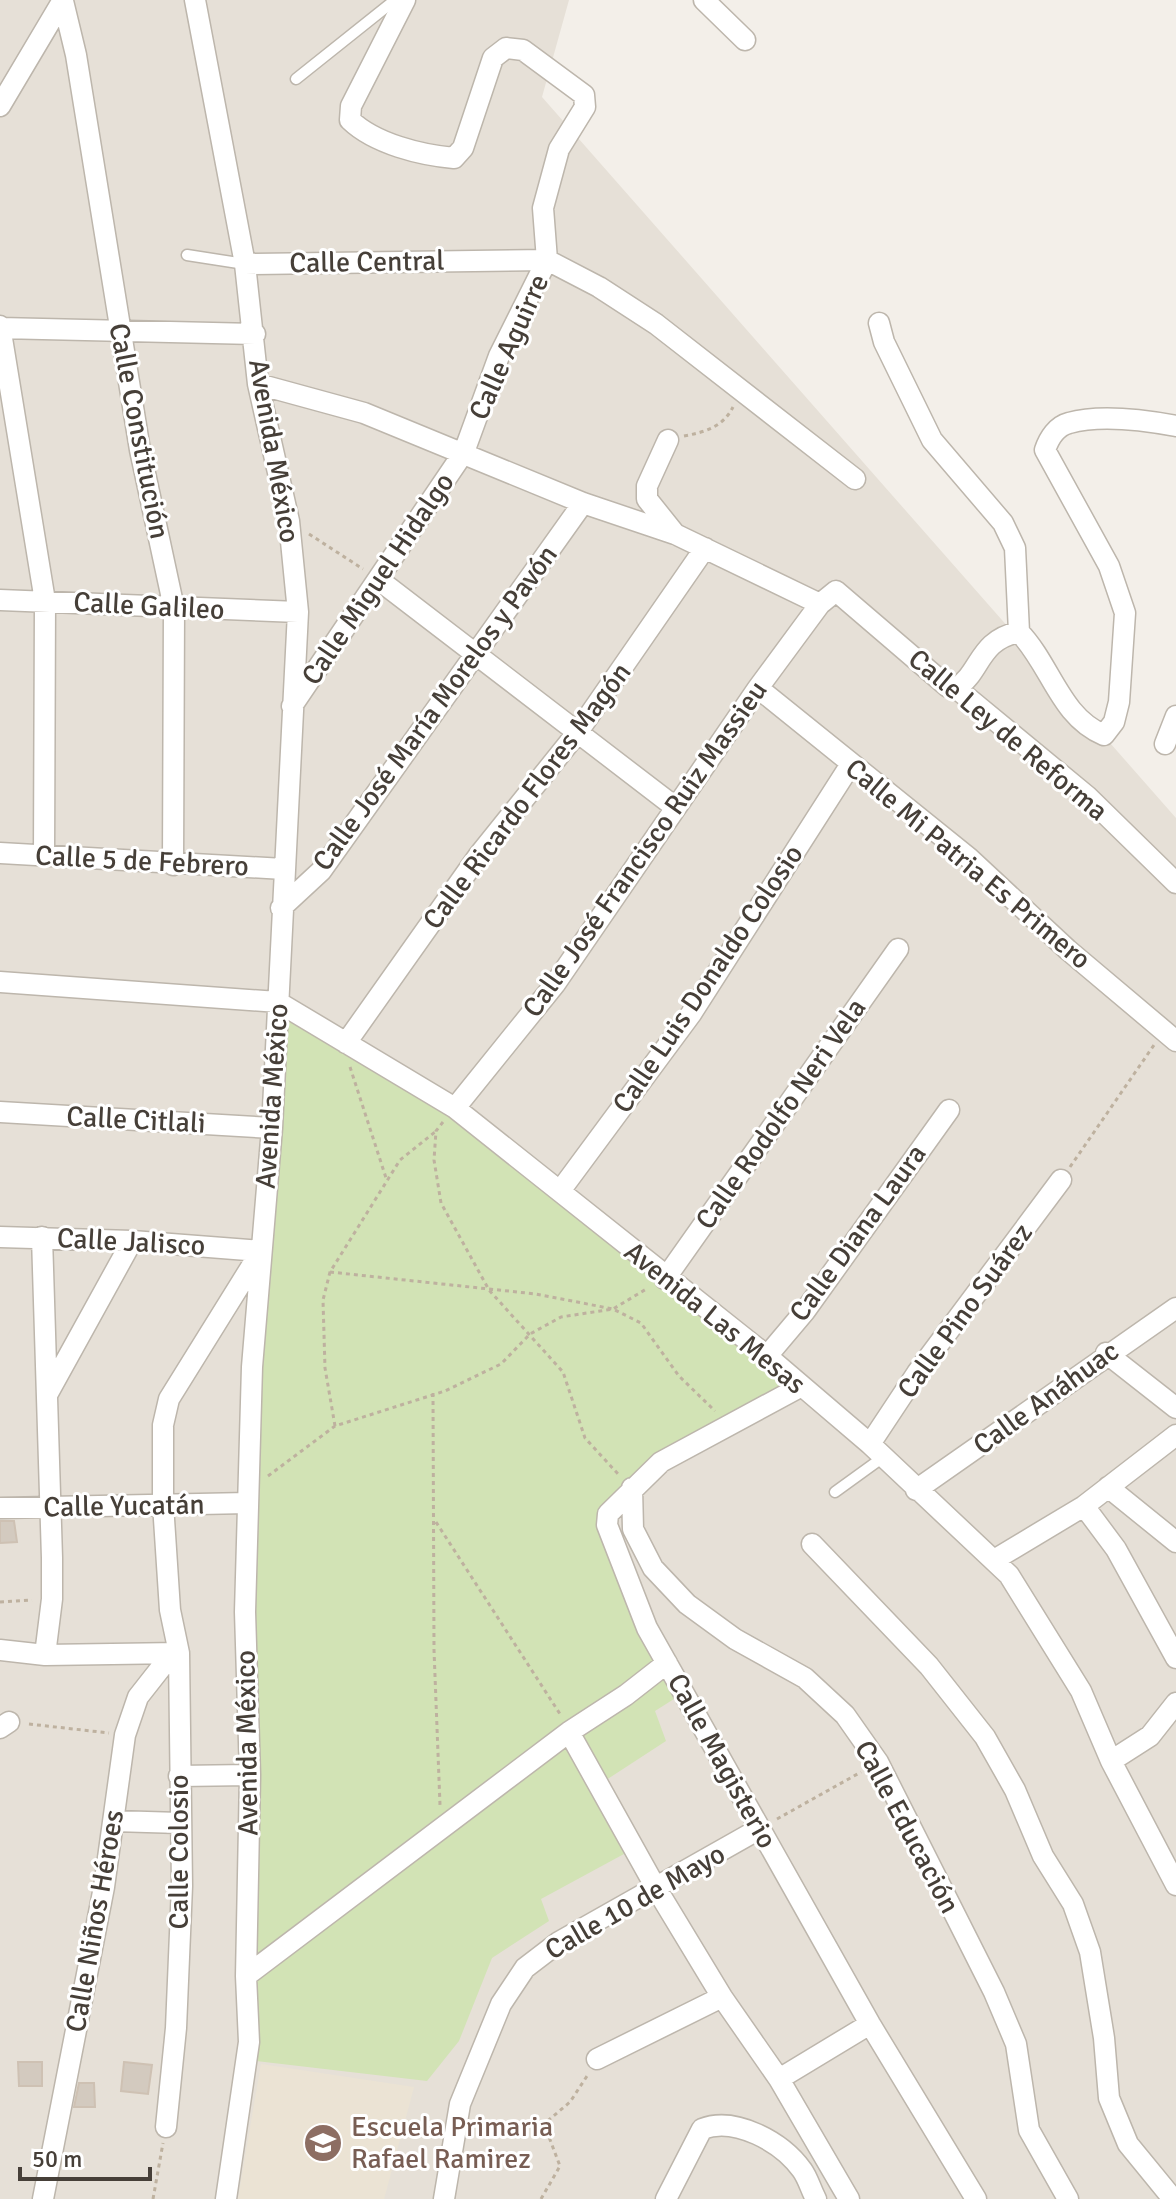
<svg xmlns="http://www.w3.org/2000/svg" width="1176" height="2199" viewBox="0 0 1176 2199" font-family="Signika,sans-serif">
	<style>
		.residential { fill: #e6e0d7 }
		.education { fill: #ebe3d4 }
		.green { fill: #d2e3b5 }
		.building { fill: #d3cabf; stroke: #cec1b3; stroke-width: 2 }
		.lines { fill: none; stroke-linecap: round; stroke-linejoin: round }
		.service-casing { stroke: #bdb6ac; stroke-width: 13 }
		.minor-casing { stroke: #bdb6ac; stroke-width: 23 }
		.path { stroke: #beb19f; stroke-width: 3; stroke-dasharray: 4 4; stroke-linecap: butt }
		.service { stroke: #fff; stroke-width: 10 }
		.minor { stroke: #fff; stroke-width: 20 }
		.labels { text-anchor: middle; dominant-baseline: central; stroke-width: 6; stroke-linejoin: round; paint-order: stroke }
		.street-label { font-size: 28px; fill: #463f38; stroke: #fff }
		.education-label { font-size: 28px; fill: #785e54; stroke: #fff; text-anchor: start }
	</style>
	<rect width="100%" height="100%" fill="#f3efe9"/>
	<path class="residential" d="M0 0H569L542 97 1176 818V2199H0Z"/>
	<path class="education" d="M261 2064 414 2087 384 2199H238Z"/>
	<path class="green" d="M278 1002 455 1108 800 1387 661 1462 608 1514 685 1692 655 1711 666 1741 600 1784 635 1848 541 1899 549 1921 492 1958 459 2041 427 2081 248 2060 245 1612Z"/>
	<path class="building" d="M0 1521H14L17 1542 0 1543Z
		M18 2062H42V2086H19Z
		M124 2062 152 2065 148 2094 121 2091Z
		M79 2083H94L95 2107H74Z"/>
	<g class="lines">
		<defs>
			<path id="service" d="M296 79 395 0
				M187 255 245 264
				M835 1492 882 1458"/>
			<path id="minor" d="M195 0 245 264 258 384 289 521 298 612 272 1128 252 1367 245 1612 250 1775 246 1976 249 2042 226 2199
				M704 0 745 40
				M63 1 76 55 140 450 174 608 173 865
				M0 106 63 0
				M245 264 547 260 599 287 656 324 855 479
				M879 323 884 342 932 440 1003 523 1015 548 1019 632
				M0 326 45 601 44 856
				M0 328 255 334
				M258 384 364 413 583 503 675 534 820 604
				M668 440 647 486V499L675 534
				M379 580 675 807
				M0 600 298 612
				M758 688 969 858 1068 950 1176 1041
				M956 688C981 673 978 640 1019 632 1051 665 1060 717 1104 735L1114 722 1119 702 1125 613 1109 566 1045 450C1049 438 1057 426 1069 423 1101 414 1144 420 1176 426
				M292 706 464 452 499 356 547 260 543 208 559 149 585 107 584 95 523 50 506 48 493 58 463 148 454 158C421 155 375 144 350 120L351 106 405 0
				M1165 744 1176 716
				M0 853 284 869
				M281 908 321 871 583 503
				M0 982 278 1002 455 1108 767 1356 870 1444 1009 1575 1081 1691 1111 1761 1176 1885
				M346 1043 479 855 577 733 705 548
				M455 1108 555 984 758 688 820 604 836 591 948 687 956 688 1087 796 1176 883
				M0 1112 272 1128
				M560 1191 691 1014 851 764
				M0 1237 132 1241 261 1251 169 1399 163 1425V1504L170 1610 179 1653 182 1886 176 2028 166 2127
				M42 1237 52 1558V1599L45 1655
				M665 1279 898 949
				M1106 1353 1176 1408
				M767 1356 805 1311 949 1110
				M800 1387 661 1462 608 1514 607 1525 647 1628 870 2024 976 2199
				M47 1395 132 1241
				M870 1444 917 1373 1061 1180
				M1108 1487 1176 1542
				M632 1488 633 1529 653 1568 687 1604 735 1639 805 1678 845 1715 878 1762 994 1992 1016 2044 1029 2130 1068 2199
				M916 1490 1176 1308
				M1084 1506 1116 1549 1176 1658
				M0 1508 248 1503
				M812 1544 929 1666 985 1737 1015 1790 1043 1856 1073 1904 1090 1952 1104 2038 1109 2098 1128 2144 1173 2199
				M994 1560 1084 1506 1176 1435
				M0 1650 45 1655 179 1653
				M0 1728 9 1722
				M569 1732 656 1888 722 1997 779 2079 849 2199
				M1111 1761 1150 1736 1176 1703
				M179 1776 250 1775
				M114 1821 180 1823
				M246 1976 569 1732 626 1695 667 1663
				M597 2059 722 1997
				M779 2079 870 2024
				M43 2199 104 1887 125 1735 138 1697 171 1655
				M444 2199 460 2104 501 2004 525 1968 559 1942 759 1829
				M666 2199 702 2129C735 2116 782 2142 802 2170 808 2178 811 2190 816 2199"/>
		</defs>
		<use href="#service" class="service-casing"/>
		<use href="#minor" class="minor-casing"/>
		<path class="path" d="M684 436C705 432 723 427 733 407
			M309 534 363 569
			M350 1067 387 1181
			M443 1122 436 1131 434 1160 441 1203 489 1290 563 1372 585 1438 618 1474
			M1070 1167 1154 1045
			M330 1272 536 1294 613 1309 641 1323 679 1376 715 1411
			M433 1393 434 1650 440 1805
			M335 1426 325 1368 323 1300 330 1272 400 1160 435 1132
			M268 1476 335 1426 445 1391 501 1364 530 1334 561 1317 613 1309 648 1288
			M436 1522 560 1714
			M0 1602 32 1600
			M29 1724 109 1733
			M777 1819 861 1772
			M153 2199 163 2143
			M541 2199 560 2166 544 2124 570 2102 587 2076"/>
		<use href="#service" class="service"/>
		<use href="#minor" class="minor"/>
	</g>
	<defs>
		<symbol id="school-disc" viewBox="-11 -11 22 22"><circle r="9.5" fill="#8d6e63" stroke="#fff"/><path d="M0-5L7-2L0 1L-7-2ZM-4 1L0 2.5L4 1V4Q0 6-4 4Z" fill="#fff"/></symbol>
	</defs>
	<g fill-rule="evenodd">
		<use href="#school-disc" x="301" y="2121" width="44" height="44"/>
	</g>
	<g class="labels">
		<g class="street-label">
			<text transform="translate(367 262) rotate(-1)">Calle Central</text>
			<text transform="translate(509 347) rotate(-66)">Calle Aguirre</text>
			<text transform="translate(139 431) rotate(79)">Calle Constitución</text>
			<text transform="translate(274 451) rotate(80)">Avenida México</text>
			<text transform="translate(378 579) rotate(-56)">Calle Miguel Hidalgo</text>
			<text transform="translate(149 606) rotate(3)">Calle Galileo</text>
			<text transform="translate(435 708) rotate(-54)">Calle José María Morelos y Pavón</text>
			<text transform="translate(1008 735) rotate(40)">Calle Ley de Reforma</text>
			<text transform="translate(527 796) rotate(-53)">Calle Ricardo Flores Magón</text>
			<text transform="translate(645 849) rotate(-55)">Calle José Francisco Ruiz Massieu</text>
			<text transform="translate(142 861) rotate(3)">Calle 5 de Febrero</text>
			<text transform="translate(968 864) rotate(40)">Calle Mi Patria Es Primero</text>
			<text transform="translate(708 979) rotate(-56)">Calle Luis Donaldo Colosio</text>
			<text transform="translate(272 1096) rotate(-86)">Avenida México</text>
			<text transform="translate(781 1114) rotate(-55)">Calle Rodolfo Neri Vela</text>
			<text transform="translate(136 1120) rotate(3)">Calle Citlali</text>
			<text transform="translate(858 1233) rotate(-54)">Calle Diana Laura</text>
			<text transform="translate(131 1242) rotate(3)">Calle Jalisco</text>
			<text transform="translate(965 1311) rotate(-54)">Calle Pino Suárez</text>
			<text transform="translate(715 1318) rotate(39)">Avenida Las Mesas</text>
			<text transform="translate(1046 1398) rotate(-36)">Calle Anáhuac</text>
			<text transform="translate(124 1506) rotate(-1)">Calle Yucatán</text>
			<text transform="translate(247 1743) rotate(-91)">Avenida México</text>
			<text transform="translate(722 1761) rotate(61)">Calle Magisterio</text>
			<text transform="translate(907 1827) rotate(62)">Calle Educación</text>
			<text transform="translate(179 1852) rotate(-90)">Calle Colosio</text>
			<text transform="translate(635 1902) rotate(-30)">Calle 10 de Mayo</text>
			<text transform="translate(95 1921) rotate(-80)">Calle Niños Héroes</text>
		</g>
		<g class="education-label">
			<text x="351" y="2127">Escuela Primaria<tspan x="351" dy="32">Rafael Ramirez</tspan></text>
		</g>
	</g>
	<path d="M20 2167v12h130v-12" fill="none" stroke="#463f38" stroke-width="4"/>
	<text x="32" y="2167" font-size="24" fill="#463f38" stroke="#ffffff" stroke-width="6" paint-order="stroke">50 m</text>
</svg>
